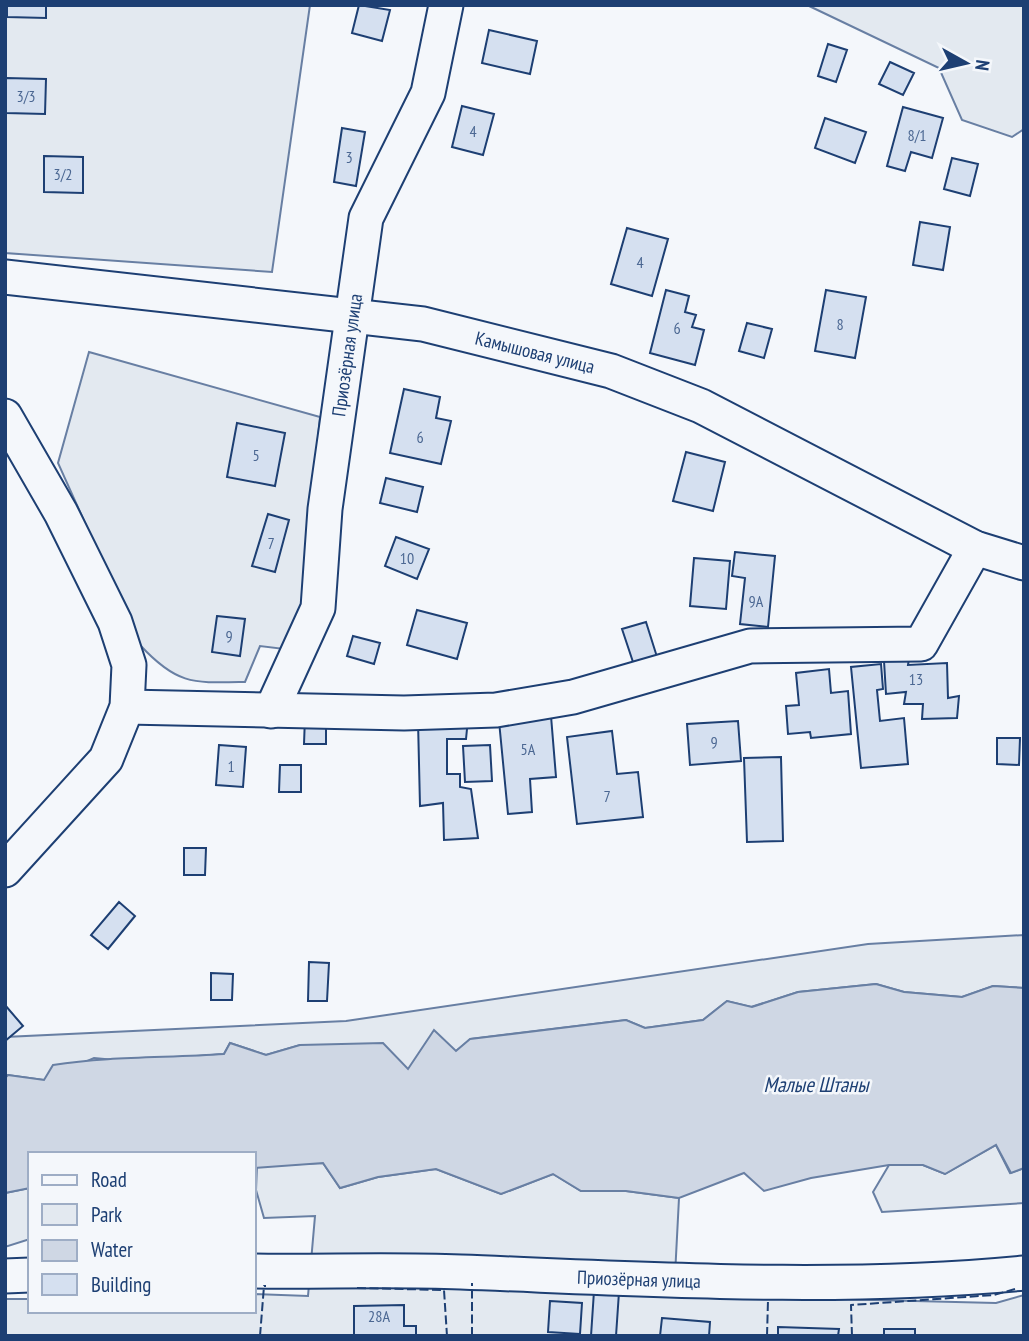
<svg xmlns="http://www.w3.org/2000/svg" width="1029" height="1341" viewBox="0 0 1029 1341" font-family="'PT Sans Narrow',sans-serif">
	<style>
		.green { fill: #e3e9f0; stroke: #687fa3; stroke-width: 2 }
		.water { fill: #cfd7e4; stroke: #687fa3; stroke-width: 2 }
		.building { fill: #d5e0f0; stroke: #1d3f73; stroke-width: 2 }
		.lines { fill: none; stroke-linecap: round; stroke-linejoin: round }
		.minor-casing { stroke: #1d3f73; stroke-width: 37 }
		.minor { stroke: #f4f7fb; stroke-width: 33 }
		.fence { stroke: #1d3f73; stroke-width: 2; stroke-dasharray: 9 3.5; stroke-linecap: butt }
		.labels { text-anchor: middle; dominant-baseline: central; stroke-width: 5; stroke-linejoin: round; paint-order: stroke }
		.number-label { font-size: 16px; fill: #4b6792 }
		.street-label { font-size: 19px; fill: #1d3f73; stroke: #f4f7fb }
		.water-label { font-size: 21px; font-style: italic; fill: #1d3f73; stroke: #f4f7fb }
	</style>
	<rect width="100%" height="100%" fill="#f4f7fb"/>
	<path class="green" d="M5 5H310L272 272 5 253Z
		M807 5H1024V129L1012 137 962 120 939 68Z
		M89 352 320 417 302 603 284 649 260 646 245 682C193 683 177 685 140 645L58 463Z
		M1024 935V988L993 986 962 997 904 992 876 984 798 992 751 1007 727 1001 703 1020 645 1028 626 1020 471 1039 456 1051 408 1069 300 1045 266 1055 230 1043 224 1054 126 1061 94 1058 44 1080 8 1075 5 1078V1037L346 1021 868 944Z
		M996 1145 1010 1173 1024 1168V1203L882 1212 873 1192 889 1165H923L945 1174Z
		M323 1163 340 1188 378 1177 436 1169 501 1194 553 1174 581 1191H626L679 1198 674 1295 996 1303 1024 1295V1336H5V1299H30V1311H254V1294L308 1296 315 1216 264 1218 256 1190 257 1166Z
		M30 1188V1239L5 1247V1193Z"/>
	<path class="water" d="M876 984 904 992 962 997 993 986 1024 988V1168L1011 1173 996 1145 945 1174 923 1165H889L811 1178 764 1191 744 1173 679 1198 626 1191H581L553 1174 501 1194 436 1169 378 1177 340 1188 323 1163 254 1168V1154H30V1188L5 1193V1078L8 1075 44 1080 53 1065C109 1056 167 1058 224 1054L230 1043 266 1055 300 1045 383 1043 408 1069 434 1030 456 1051 470 1039 626 1020 645 1028 703 1020 727 1001 752 1007 798 992Z"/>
	<path class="building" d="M7 5H46V18L7 17Z
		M359 5 390 10 382 41 352 33Z
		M489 30 537 41 530 74 482 63Z
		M828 44 847 50 836 82 818 76Z
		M890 62 914 73 903 95 879 84Z
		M6 78 46 79 45 114 6 113Z
		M462 106 494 114 483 155 452 147Z
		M903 107 943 118 932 158 911 152 905 171 887 166Z
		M825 118 866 132 855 163 815 148Z
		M342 128 365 132 356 186 334 182Z
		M44 156 83 157V193L44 192Z
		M952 158 978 164 970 196 944 189Z
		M920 222 950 227 943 270 913 265Z
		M627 228 668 239 652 296 611 284Z
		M666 290 689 296 685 312 696 315 692 327 704 330 695 365 650 353Z
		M826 290 866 297 855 358 815 351Z
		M747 323 772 329 764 358 739 351Z
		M404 389 440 397 436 418 451 421 441 464 390 453Z
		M237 423 285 433 275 486 227 477Z
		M686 452 725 462 713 511 673 501Z
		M386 478 423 487 417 512 380 503Z
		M268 514 289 520 275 572 252 566Z
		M396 537 429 549 417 579 385 566Z
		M735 552 775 556 768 627 740 624 745 578 732 576Z
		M694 558 730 561 726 609 690 606Z
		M417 610 467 623 457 659 407 645Z
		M217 616 245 619 240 656 212 652Z
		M646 622 658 660 635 668 622 629Z
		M353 636 380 643 374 664 347 656Z
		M909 659 908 665 947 663 948 698 959 696 957 718 922 719 923 704H904L906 692 886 694 884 661Z
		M881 664 883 689 877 690 880 721 904 718 908 764 861 768 851 667Z
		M829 669 831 693 848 691 851 734 811 738 810 732 788 734 786 706 799 705 796 673Z
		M551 716 556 777 530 779 532 812 508 814 499 721Z
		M305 717H326V744H304Z
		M468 719 466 739H447V774H460V787L471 789 478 838 444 840 443 803 420 806 418 721Z
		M738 721 741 761 690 765 687 724Z
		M612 731 617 774 638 772 643 817 577 824 567 737Z
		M997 738H1020L1019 765 997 764Z
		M219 745 246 747 243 787 216 785Z
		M490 745 492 781 465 782 463 746Z
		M781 757 783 841 747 842 744 758Z
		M280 765H301V792H279Z
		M184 848H206L205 875H184Z
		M119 902 135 916 108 949 91 935Z
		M309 962 329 963 327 1001H308Z
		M211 973 233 974 232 1000H211Z
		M5 1005 23 1026 5 1041Z
		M594 1291 619 1292 616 1336H591Z
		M550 1301 582 1303 580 1334 548 1332Z
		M404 1305V1326H416V1336H354V1306Z
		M662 1318 710 1322 709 1336H660Z
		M778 1327 839 1329 838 1336H778Z
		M884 1329H915V1336H884Z"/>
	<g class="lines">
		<defs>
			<g id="minor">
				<path id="s1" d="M5 277 423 324 611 371 701 406 975 548 1024 563"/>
				<path d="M5 416 61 513 115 622 129 665 127 707 106 759 5 870"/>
				<path d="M127 707 404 713 496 710 573 697 750 646 921 644 975 548"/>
				<path id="s2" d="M271 711 318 608 325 509 366 218 428 93 446 5"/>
				<path id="s3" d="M254 1271C323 1272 392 1269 461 1272 648 1279 837 1291 1024 1273"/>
				<path d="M5 1276 30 1275"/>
			</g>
		</defs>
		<use href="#minor" class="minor-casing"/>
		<use href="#minor" class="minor"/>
		<path class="fence" d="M357 1288 444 1290 447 1336
			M260 1336 264 1286H266
			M472 1336V1283
			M767 1336 768 1300
			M852 1336 851 1305 994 1295 1015 1289"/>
	</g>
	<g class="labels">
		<g class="number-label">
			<text x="26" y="96">3/3</text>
			<text x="473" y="131">4</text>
			<text x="917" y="135">8/1</text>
			<text x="349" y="157">3</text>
			<text x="63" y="174">3/2</text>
			<text x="640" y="262">4</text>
			<text x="840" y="324">8</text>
			<text x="677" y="328">6</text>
			<text x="420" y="437">6</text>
			<text x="256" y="455">5</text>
			<text x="271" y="543">7</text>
			<text x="407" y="558">10</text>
			<text x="756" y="601">9А</text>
			<text x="229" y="636">9</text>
			<text x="916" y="679">13</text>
			<text x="714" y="742">9</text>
			<text x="528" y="749">5А</text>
			<text x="231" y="766">1</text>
			<text x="607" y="796">7</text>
			<text x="379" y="1316">28А</text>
		</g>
		<g class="street-label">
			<text stroke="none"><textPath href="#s1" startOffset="536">Камышовая улица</textPath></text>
			<text stroke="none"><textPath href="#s2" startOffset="368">Приозёрная улица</textPath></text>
			<text stroke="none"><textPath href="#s3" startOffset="385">Приозёрная улица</textPath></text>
		</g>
		<g class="water-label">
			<text x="816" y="1084">Малые Штаны</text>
		</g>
	</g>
	<rect width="1029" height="1341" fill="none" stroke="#1d3f73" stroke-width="14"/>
	<rect x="28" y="1152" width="228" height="161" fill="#f4f7fb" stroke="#9eadc5" stroke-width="2"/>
	<rect x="42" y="1175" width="35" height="10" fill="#f4f7fb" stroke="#9eadc5" stroke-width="2"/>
	<text x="91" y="1187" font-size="21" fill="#1d3f73">Road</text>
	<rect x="42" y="1204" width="35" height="21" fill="#e3e9f0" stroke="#9eadc5" stroke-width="2"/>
	<text x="91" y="1222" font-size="21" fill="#1d3f73">Park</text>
	<rect x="42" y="1240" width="35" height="21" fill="#cfd7e4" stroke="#9eadc5" stroke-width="2"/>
	<text x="91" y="1257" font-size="21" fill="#1d3f73">Water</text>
	<rect x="42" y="1274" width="35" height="21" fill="#d5e0f0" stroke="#9eadc5" stroke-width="2"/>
	<text x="91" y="1292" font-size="21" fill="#1d3f73">Building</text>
	<g transform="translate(966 63) rotate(98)" stroke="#f4f7fb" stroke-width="5" paint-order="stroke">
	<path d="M0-5L12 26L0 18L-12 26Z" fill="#1d3f73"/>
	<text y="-10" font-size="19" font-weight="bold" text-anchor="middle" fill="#1d3f73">N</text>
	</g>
</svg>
